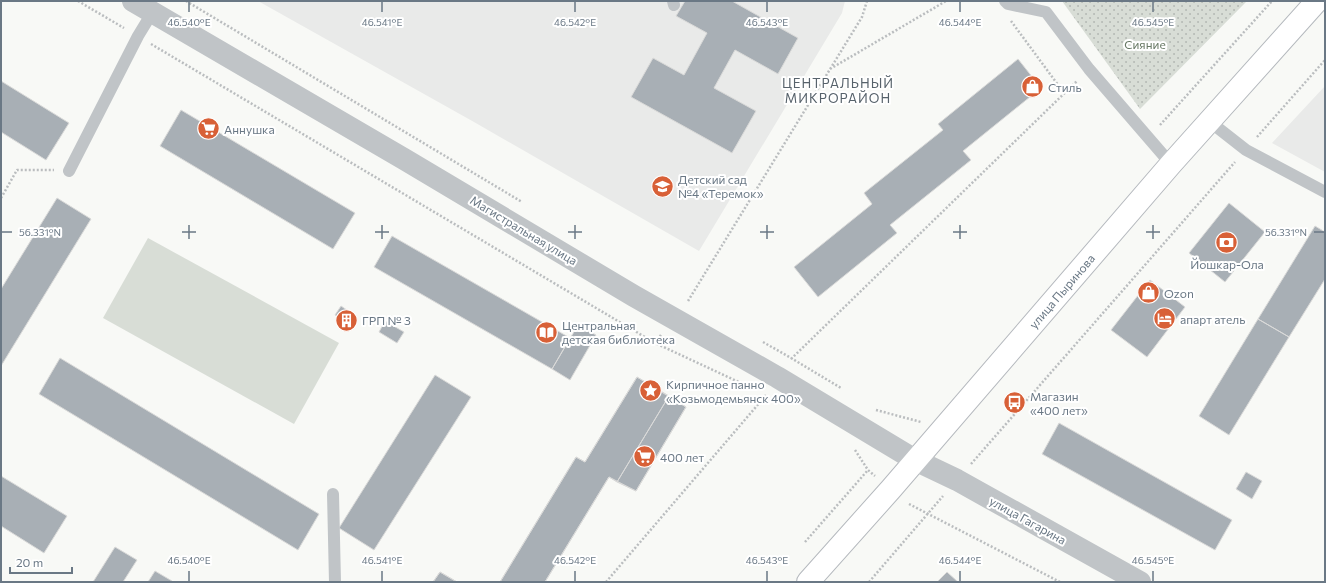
<svg xmlns="http://www.w3.org/2000/svg" width="1326" height="583" viewBox="0 0 1326 583" font-family="Commissioner,sans-serif">
	<style>
		.built { fill: #e9eae9 }
		.grass { fill: #d8ddd6 }
		.park { fill: url(#park-dots) }
		.building { fill: #a8afb5; stroke: #dadad9 }
		.lines { fill: none; stroke-linecap: round; stroke-linejoin: round }
		.secondary-casing { stroke: #b5b9be; stroke-width: 24 }
		.path { stroke: #babdbf; stroke-width: 2.5; stroke-dasharray: 2 2; stroke-linecap: butt }
		.service { stroke: #c0c4c7; stroke-width: 12 }
		.minor { stroke: #c0c4c7; stroke-width: 22 }
		.tertiary { stroke: #c0c4c7; stroke-width: 22 }
		.secondary { stroke: #fff; stroke-width: 22 }
		.ticks { fill: none; stroke: #6a7885; stroke-width: 1.5 }
		.labels { text-anchor: middle; dominant-baseline: central; stroke-width: 4; stroke-linejoin: round; paint-order: stroke }
		.park-label { font-size: 12px; fill: #677864; stroke: #fff }
		.poi-label { font-size: 12px; fill: #6a7885; stroke: #fff; text-anchor: start }
		.street-label { font-size: 12px; fill: #6a7885; stroke: #fff }
		.neighbourhood-label { font-size: 13px; letter-spacing: 1px; fill: #57626b; stroke: #fff }
		.ticks-label { font-size: 10px; text-anchor: middle; fill: #6a7885; stroke: #fff; stroke-width: 4; stroke-linejoin: round; paint-order: stroke }
	</style>
	<defs>
		<pattern id="park-dots" width="8" height="8" patternUnits="userSpaceOnUse"><rect width="8" height="8" fill="#d8ddd6"/><path d="M2 2h.1M6 6h.1" fill="none" stroke="#b3b8b3" stroke-width="1.8" stroke-linecap="round"/></pattern>
	</defs>
	<rect width="100%" height="100%" fill="#f8f9f6"/>
	<path class="built" d="M258 1H845L842 13 699 251 474 122Z
		M1325 86V172L1272 143Z"/>
	<path class="grass" d="M148 238 339 343 294 424 103 318Z"/>
	<path class="park" d="M1062 1H1247L1140 109Z"/>
	<path class="building" d="M685 1H732L798 38 778 74 735 50 714 88 756 111 732 153 631 97 653 58 684 75 707 33 676 16Z
		M1018 59 1041 88 963 151 971 160 890 225 897 233 818 297 794 267 872 204 864 193 943 130 938 124Z
		M1 81 69 123 46 160 1 132Z
		M181 110 355 213 333 249 160 146Z
		M57 198 91 219 1 366V289Z
		M1229 203 1265 232 1225 282 1189 253Z
		M1315 226 1325 232V279L1289 337 1258 319Z
		M392 236 570 338 552 369 374 267Z
		M1150 280 1185 307 1147 357 1111 330Z
		M341 306 354 315 347 324 335 315Z
		M1258 319 1289 337 1229 435 1199 416Z
		M385 321 404 332 397 343 379 332Z
		M578 325 596 335 570 380 552 369Z
		M60 358 319 514 298 550 39 394Z
		M435 375 471 397 374 550 339 528Z
		M637 377 686 407 636 491 609 477 545 582H500L576 457 585 462Z
		M637 377 669 396 617 482 609 477 545 582H500L576 457 585 462Z
		M669 396 686 407 636 491 617 482Z
		M1059 423 1232 520 1215 550 1042 454Z
		M1246 472 1262 481 1252 499 1236 489Z
		M1 476 67 516 44 553 1 526Z
		M115 547 137 560 123 582H93Z
		M155 571 172 581 171 582H148Z
		M440 572 457 582H433Z
		M440 572 457 582H433Z
		M947 572 958 582H937Z"/>
	<g class="lines">
		<defs>
			<g id="secondary">
				<path id="s1" d="M808 582 891 489 1171 164 1317 1"/>
			</g>
		</defs>
		<use href="#secondary" class="secondary-casing"/>
		<path class="path" d="M78 1 124 28
			M186 1 522 202
			M1011 21 1064 93
			M151 44 655 343 743 384
			M830 69 946 1
			M1160 125 1272 1
			M1257 137 1325 60
			M1 198 17 170H54
			M688 301 862 17 867 1
			M763 342 791 358 841 388
			M655 343 661 335
			M791 359 1077 81
			M876 410 921 422
			M855 450 868 470 875 476
			M971 464 1235 162
			M909 504 1060 582
			M805 542 868 470
			M606 582 767 394
			M869 582 943 496"/>
		<path class="service" d="M673 1 674 5
			M1005 1 1008 4 1046 12 1089 69 1171 164
			M1209 121 1246 150 1325 192
			M69 171 138 36 152 13
			M333 494 335 582"/>
		<path class="minor" d="M915 460 957 480 1140 582"/>
		<path class="tertiary" d="M133 1 404 159 634 296 777 377 915 460"/>
		<use href="#secondary" class="secondary"/>
	</g>
	<path class="ticks" d="M189 2V12M382 2V12M575 2V12M767 2V12M960 2V12M1153 2V12M189 225V239M382 225V239M575 225V239M767 225V239M960 225V239M1153 225V239M2 232H12M182 232H196M375 232H389M568 232H582M760 232H774M953 232H967M1146 232H1160M1314 232H1324M189 571V581M382 571V581M575 571V581M767 571V581M960 571V581M1153 571V581"/>
	<defs>
		<symbol id="shop-disc" viewBox="-11 -11 22 22"><circle r="9.5" fill="#d86037" stroke="#fff"/><path d="M-5-2.5h2.3a2.7 3.5 0 0 1 5.4 0H5L5.5 6h-11ZM-1.5-2.5h3a1.5 2.3 0 0 0-3 0Z" fill="#fff"/></symbol>
		<symbol id="supermarket-disc" viewBox="-11 -11 22 22"><circle r="9.5" fill="#d86037" stroke="#fff"/><path d="M-6-5.5h2.5l.6 2H6L4.5 2H-2.5L-4.4-4H-6ZM-1.5 3.2a1.3 1.3 0 1 0 .1 0ZM3 3.2a1.3 1.3 0 1 0 .1 0Z" fill="#fff"/></symbol>
		<symbol id="school-disc" viewBox="-11 -11 22 22"><circle r="9.5" fill="#d86037" stroke="#fff"/><path d="M0-5L7-2L0 1L-7-2ZM-4 1L0 2.5L4 1V4Q0 6-4 4Z" fill="#fff"/></symbol>
		<symbol id="bank-disc" viewBox="-11 -11 22 22"><circle r="9.5" fill="#d86037" stroke="#fff"/><path d="M-6-4H6V4H-6ZM0-2.3a2.3 2.3 0 1 0 0 4.6a2.3 2.3 0 1 0 0-4.6Z" fill="#fff"/></symbol>
		<symbol id="hotel-disc" viewBox="-11 -11 22 22"><circle r="9.5" fill="#d86037" stroke="#fff"/><path d="M-6-4.5h1.5V1H6V5H4.5V3h-9V5H-6ZM-4 0a1.8 1.8 0 1 1 3.6 0ZM.5 0V-2.5h3Q6-2.5 6 0Z" fill="#fff"/></symbol>
		<symbol id="building-disc" viewBox="-11 -11 22 22"><circle r="9.5" fill="#d86037" stroke="#fff"/><path d="M-4-6H4V6H1V3H-1V6H-4ZM-2.5-4.3h1.7v1.8h-1.7ZM.8-4.3h1.7v1.8H.8ZM-2.5-1h1.7V.8h-1.7ZM.8-1h1.7V.8H.8Z" fill="#fff"/></symbol>
		<symbol id="library-disc" viewBox="-11 -11 22 22"><circle r="9.5" fill="#d86037" stroke="#fff"/><path d="M-6-4Q-3-5.5-.7-3.5V5Q-3 3-6 4ZM6-4Q3-5.5 .7-3.5V5Q3 3 6 4Z" fill="#fff"/></symbol>
		<symbol id="sight-disc" viewBox="-11 -11 22 22"><circle r="9.5" fill="#d86037" stroke="#fff"/><path d="M0-6L1.8-2.2L6-1.7L2.9 1.2L3.7 5.4L0 3.3L-3.7 5.4L-2.9 1.2L-6-1.7L-1.8-2.2Z" fill="#fff"/></symbol>
		<symbol id="bus-disc" viewBox="-11 -11 22 22"><circle r="9.5" fill="#d86037" stroke="#fff"/><path d="M-5-6H5V4H4V6H2V4H-2V6H-4V4H-5ZM-3.5-4V0h7V-4ZM-3.5 1.2v1.5H-2V1.2ZM2 1.2v1.5H3.5V1.2Z" fill="#fff"/></symbol>
	</defs>
	<g fill-rule="evenodd">
		<use href="#shop-disc" x="1020" y="74" width="25" height="25"/>
		<use href="#supermarket-disc" x="196" y="116" width="25" height="25"/>
		<use href="#school-disc" x="650" y="174" width="25" height="25"/>
		<use href="#bank-disc" x="1214" y="230" width="25" height="25"/>
		<use href="#shop-disc" x="1136" y="280" width="25" height="25"/>
		<use href="#hotel-disc" x="1152" y="306" width="25" height="25"/>
		<use href="#building-disc" x="334" y="308" width="25" height="25"/>
		<use href="#library-disc" x="534" y="320" width="25" height="25"/>
		<use href="#sight-disc" x="638" y="378" width="25" height="25"/>
		<use href="#bus-disc" x="1002" y="390" width="25" height="25"/>
		<use href="#supermarket-disc" x="632" y="444" width="25" height="25"/>
	</g>
	<g class="labels">
		<g class="park-label">
			<text x="1145" y="44">Сияние</text>
		</g>
		<g class="poi-label">
			<text x="1048" y="87">Стиль</text>
			<text x="224" y="129">Аннушка</text>
			<text x="678" y="179">Детский сад<tspan x="678" dy="14">№4 «Теремок»</tspan></text>
			<text x="1227" y="264" text-anchor="middle">Йошкар-Ола</text>
			<text x="1164" y="293">Ozon</text>
			<text x="1180" y="319">апарт атель</text>
			<text x="362" y="320">ГРП № 3</text>
			<text x="562" y="325">Центральная<tspan x="562" dy="14">детская библиотека</tspan></text>
			<text x="666" y="384">Кирпичное панно<tspan x="666" dy="14">«Козьмодемьянск 400»</tspan></text>
			<text x="1030" y="396">Магазин<tspan x="1030" dy="14">«400 лет»</tspan></text>
			<text x="660" y="457">400 лет</text>
		</g>
		<g class="street-label">
			<text transform="translate(524 230) rotate(31)">Магистральная улица</text>
			<text stroke="none"><textPath href="#s1" startOffset="386">улица Пыринова</textPath></text>
			<text transform="translate(1028 520) rotate(29)">улица Гагарина</text>
		</g>
		<g class="neighbourhood-label">
			<text x="838" y="83">ЦЕНТРАЛЬНЫЙ<tspan x="838" dy="15">МИКРОРАЙОН</tspan></text>
		</g>
	</g>
	<g class="ticks-label">
		<text x="189" y="26">46.540°E</text>
		<text x="382" y="26">46.541°E</text>
		<text x="575" y="26">46.542°E</text>
		<text x="767" y="26">46.543°E</text>
		<text x="960" y="26">46.544°E</text>
		<text x="1153" y="26">46.545°E</text>
		<text x="40" y="236">56.331°N</text>
		<text x="1286" y="236">56.331°N</text>
		<text x="189" y="564">46.540°E</text>
		<text x="382" y="564">46.541°E</text>
		<text x="575" y="564">46.542°E</text>
		<text x="767" y="564">46.543°E</text>
		<text x="960" y="564">46.544°E</text>
		<text x="1153" y="564">46.545°E</text>
	</g>
	<rect width="1326" height="583" fill="none" stroke="#6a7885" stroke-width="4"/>
	<path d="M10 567v6h62v-6" fill="none" stroke="#6a7885" stroke-width="2"/>
	<text x="16" y="567" font-size="12" fill="#6a7885" stroke="#ffffff" stroke-width="3" paint-order="stroke">20 m</text>
</svg>
